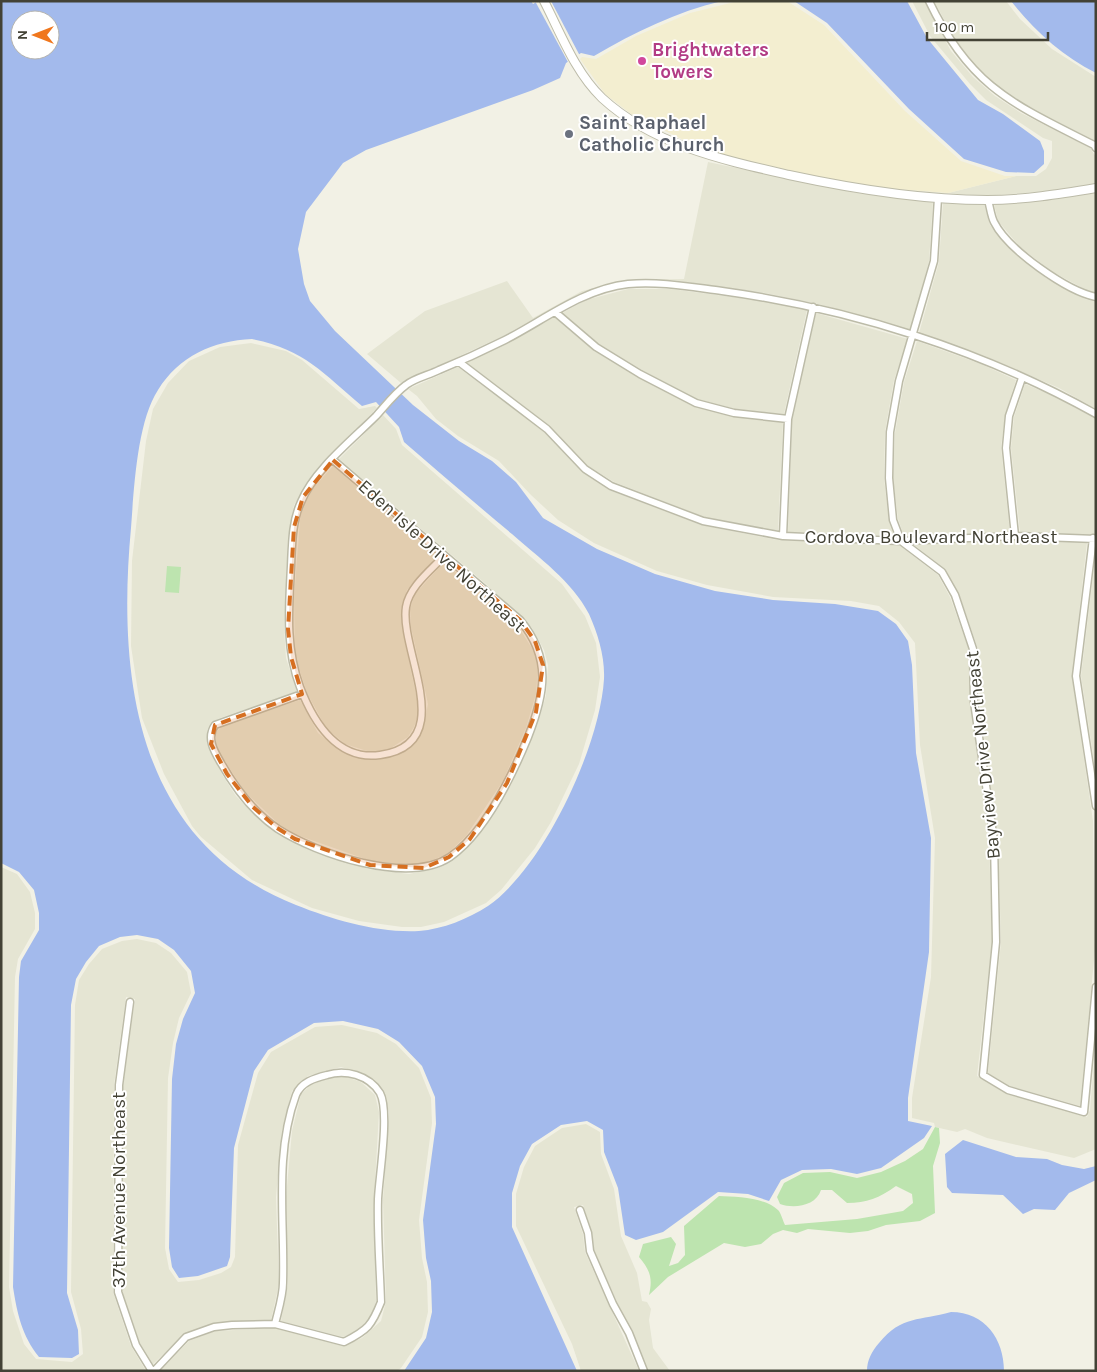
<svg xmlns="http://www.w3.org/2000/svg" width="1097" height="1372" viewBox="0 0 1097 1372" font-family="Karla,sans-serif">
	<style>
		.residential { fill: #e5e5d3 }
		.commercial { fill: #f3eed0 }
		.green { fill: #bde4af }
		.water { fill: #a3baec; fill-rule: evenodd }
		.pier { fill: #f2f1e5 }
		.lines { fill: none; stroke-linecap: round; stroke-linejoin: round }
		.minor-casing { stroke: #bcbba8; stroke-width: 9 }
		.tertiary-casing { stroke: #bcbba8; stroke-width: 10 }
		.minor { stroke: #fff; stroke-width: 6 }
		.tertiary { stroke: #fff; stroke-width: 8 }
		.marked { fill: #d66f21; fill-opacity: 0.2; stroke: #d66f21; stroke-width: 4; stroke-dasharray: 10 6; stroke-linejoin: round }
		.hotel-dot { fill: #d1479c; stroke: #fff; stroke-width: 2 }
		.worship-dot { fill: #6b7280; stroke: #fff; stroke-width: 2 }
		.labels { text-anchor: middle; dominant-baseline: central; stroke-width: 4; stroke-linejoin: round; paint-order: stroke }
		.hotel-label { font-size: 19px; font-weight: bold; fill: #b23c85; stroke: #fff; text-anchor: start }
		.worship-label { font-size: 19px; font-weight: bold; fill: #5b616d; stroke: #fff; text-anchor: start }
		.street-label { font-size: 19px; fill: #434235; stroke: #fff }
	</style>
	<rect width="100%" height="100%" fill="#f2f1e5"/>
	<path class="residential" d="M912 1H924L951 51 973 77 995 96 1021 113 1090 148 1096 157V184L1049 191 987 196 888 189 859 185 820 177 881 188 948 193 1016 176H1036L1046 169 1052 158V141L1043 138 986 100 970 84 930 36Z
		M934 1H1006L1020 19 1052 49 1096 77V141L1026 106 1001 90 980 72 959 47Z
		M708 162 857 193 933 201 929 261 911 330 818 304 765 293 672 280H627L581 293 503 336 401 383 367 354 425 311 507 281 533 318 582 291 628 280 684 279Z
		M1096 192V293L1088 291 1051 271 1020 247 998 221 994 204 1051 199Z
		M943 202 984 204 990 225 1014 253 1046 278 1085 299 1096 302V409L1059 388 985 356 919 333 939 262Z
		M628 289H671L763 301 807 310 784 414 735 409 697 399 642 370 599 344 562 313 586 300Z
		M816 313 908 339 894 380 885 432 884 478 889 522 894 536 788 532 792 419Z
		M554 317 593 350 637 377 693 406 733 417 783 422 778 531 704 517 614 482 588 466 550 426 467 363Z
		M917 341 981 364 1016 380 1005 415 1001 447 1010 532 904 536 898 519 893 478 895 433 904 382Z
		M251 343 286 351 302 360 359 409 375 406 377 408 313 474 294 505 288 538 284 628 286 658 297 692 220 718 212 722 207 730V744L223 776 236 796 261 821 293 842 368 869 409 874 438 868 464 851 484 827 511 785 524 757 541 713 546 695 548 665 544 650 532 628 487 585 339 459 383 415 396 429 402 445 562 584 585 616 596 643 600 677 595 710 579 764 551 822 535 848 501 890 486 903 444 922 421 927H402L359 921 312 908 252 880 201 837 192 826 164 774 142 718 131 646 132 561 146 441 153 409 168 383 189 361 220 347Z
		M458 367 544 432 582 472 609 490 701 525 778 540 899 545 938 575 950 597 969 650 970 702 989 841 992 942 977 1076 1007 1094 1087 1117 1090 1110 1096 1037V1149L1074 1158 987 1138 965 1129 957 1132 935 1127 934 1123 912 1118V1098L931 977 935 838 920 745 915 643 899 622 879 606 851 601 773 597 707 585 657 571 594 543 558 520 531 495 499 461 458 436 436 419 417 396 408 389Z
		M1025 384 1054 396 1096 419V535L1020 532 1011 448 1014 417Z
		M333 466 437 556 407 590 401 609 402 628 418 704V716L414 727 408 737 391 748 382 751H367L345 744 326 728 307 693 295 656 294 598 300 520 303 507 314 487Z
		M1015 540 1087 542 1072 677 1093 821 1095 950 1080 1106 1010 1086 988 1073 1001 942 998 841 979 701 978 649 959 594 946 570 913 544Z
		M1096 551V774L1081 676Z
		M444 562 516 623 535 653 538 666 536 694 526 728 503 781 466 836 447 854 423 864 395 865 371 861 297 835 280 825 244 791 220 753 216 743V732L224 725 300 700 318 733 341 751 355 757 376 760 395 756 406 750 415 742 423 730 428 704 411 627 410 609 415 594Z
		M1 867 17 874 30 892 35 913V929L18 959 15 977 9 1287 13 1311 24 1344 36 1359 72 1362 83 1354 81 1329 71 1292 75 1005 79 980 89 964 102 949 122 941 137 939 156 943 171 953 187 972 191 993 179 1018 173 1043 168 1078 165 1248 169 1269 178 1282 199 1280 221 1273 231 1267 235 1257 238 1145 258 1073 271 1052 315 1027 342 1025 377 1033 396 1044 419 1068 431 1098 432 1123 419 1220 422 1258 427 1282 428 1312 422 1337 401 1368 397 1371H160L189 1341 215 1331 275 1328 343 1346 362 1338 381 1321 386 1301 383 1200 389 1112 383 1090 367 1075 341 1067 308 1076 292 1091 282 1130 276 1197 279 1284 271 1320 213 1323 185 1334 153 1364 140 1343 122 1292 123 1085 135 999 126 997 114 1085 113 1292 131 1346 146 1371H1Z
		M341 1075 361 1082 375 1095 379 1112 374 1200 376 1301 372 1315 357 1331 343 1337 281 1321 288 1284 286 1197 292 1131 301 1094 313 1083Z
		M586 1124 600 1132 601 1154 614 1189 621 1236 637 1273 642 1301 647 1302 651 1309 649 1320 653 1348 670 1371H649L633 1331 617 1302 594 1250 592 1232 583 1205 574 1207 583 1234 585 1252 639 1371H581L572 1344 516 1226V1194L524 1167 535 1146 562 1128Z"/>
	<path class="commercial" d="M738 1H787L824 25 905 111 961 161 1005 176H1016L948 193 881 188 820 177 710 153 631 114 605 94 580 59 582 57 596 59 636 36 690 13Z"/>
	<path class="green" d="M167 566 181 567 179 593 165 592Z
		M935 1127 939 1128 940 1143 933 1166 935 1213 920 1221 886 1225 868 1231 850 1233 808 1229 797 1233 783 1230 773 1234 761 1244 745 1247 724 1243 668 1277 649 1295C653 1278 650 1270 639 1257L643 1244 671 1237 676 1244 669 1266 678 1263 685 1255 684 1226 719 1196C737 1197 764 1197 778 1210 781 1213 783 1221 785 1225L857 1219 903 1211 913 1203 912 1194 896 1186C879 1198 867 1203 847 1203L832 1190H821C816 1206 794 1209 780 1204L777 1197 784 1183 803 1173 830 1172 857 1178 881 1172 905 1161 923 1149Z"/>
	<path class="water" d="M1 1H531L533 4 538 1H722C676 12 635 32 594 56L581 53 566 63 560 78 533 90 366 150 343 163 306 212 298 249 304 284 310 301 335 331 413 405 459 441 492 461 516 482 543 518 597 549 655 574 715 591 773 600 835 604 878 611 896 624 908 641 912 665 916 753 931 838 929 952 908 1098V1121L932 1126 924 1138 881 1168 857 1174 831 1169 802 1170 781 1180 769 1201 748 1194 718 1192 663 1232 636 1240 625 1235 618 1188 604 1152 603 1130 587 1121 561 1125 532 1144 520 1166 512 1193V1227L577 1371H404L426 1338 432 1312 431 1281 426 1258 423 1220 436 1124 435 1097 422 1066 399 1042 378 1029 343 1021 314 1023 268 1050 254 1071 234 1148 230 1257 227 1266 198 1276 179 1278 172 1267 169 1248 172 1079 176 1044 183 1019 195 993 191 971 174 950 158 939 137 935 120 937 99 946 86 962 76 979 71 1005 67 1293 78 1330 79 1354 72 1358 39 1357C22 1336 17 1313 13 1287L19 977 21 961 39 930V913L34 890 19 872 1 863ZM20 20H50V50H20ZM252 339C304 349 323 373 362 406L376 402 399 427 404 442C440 473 476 504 512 534 539 558 572 581 589 614 598 634 605 657 604 679 600 746 544 867 488 906 468 919 443 929 419 931 377 933 334 920 296 905 136 842 117 678 131 528 134 489 137 422 158 390 179 356 213 341 252 339Z
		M794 1H907L927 38 978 100 1003 114 1040 141 1044 151V164L1034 173 1006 172 964 159 909 109 827 23Z
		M1011 1H1096V73C1062 56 1034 30 1011 1Z
		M963 1140 1016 1157 1047 1159 1062 1165 1084 1169 1096 1166V1180L1069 1193 1055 1210 1034 1209 1023 1214 1003 1195 952 1193 947 1187 945 1154Z
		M951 1312C985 1312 1004 1339 1004 1371H867C867 1360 872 1351 879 1343 902 1315 920 1321 951 1312Z"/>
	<path class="pier" d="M535 1H551L580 56 569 64Z"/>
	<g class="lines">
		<defs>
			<path id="minor" d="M929 1C970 87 1013 104 1094 145L1096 148
				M938 198 934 261 899 381 890 432 889 478 893 520 901 541 942 572 955 595 973 649 974 702 994 841 996 942 983 1075 1008 1090 1084 1112 1096 987
				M988 200C990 207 991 216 994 222 1008 250 1067 291 1096 297
				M555 312 596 347 640 374 696 403 734 413 788 419
				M459 362 547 429 585 469 611 486 703 521 783 536 901 541 1015 536 1096 539
				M783 536 788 419 813 307
				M1015 536 1006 448 1009 416 1022 378
				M1093 538 1076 676 1096 806
				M444 556C431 570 409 587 406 607 399 651 460 744 380 755 337 761 313 721 300 687 285 647 289 607 291 566 292 545 292 521 301 502 314 470 352 440 376 416 385 406 395 393 406 385 415 378 429 375 439 370 461 361 483 351 505 340 544 320 583 289 628 284 659 281 691 287 722 291 851 309 982 350 1096 414
				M302 694 215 725C206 738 214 751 221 763 235 788 253 812 278 829 317 854 408 885 450 857 486 832 512 776 528 737 545 694 552 658 520 620L333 460
				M130 1002 119 1085 118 1292 136 1345 152 1371
				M580 1210 588 1233 590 1251 613 1304 629 1333 644 1371
				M154 1371 186 1337 214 1327 232 1325 275 1324 344 1342C368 1330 372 1325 381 1302 380 1268 377 1233 378 1199 379 1176 390 1112 380 1093 369 1075 345 1069 327 1075 315 1078 301 1082 296 1095 274 1155 285 1221 283 1283 283 1296 278 1311 275 1324"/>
			<path id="tertiary" d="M544 1C561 34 575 72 602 98 653 145 723 160 789 175 854 189 920 200 987 200 1023 200 1060 194 1096 188"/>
		</defs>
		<use href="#minor" class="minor-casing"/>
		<use href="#tertiary" class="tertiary-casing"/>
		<use href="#minor" class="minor"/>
		<use href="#tertiary" class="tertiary"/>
	</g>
	<path class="marked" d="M333 460 520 620 535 641 543 665 536 712 507 783 470 839 449 857 424 868 370 865 295 839 277 828 252 806 227 774 211 744 215 725 302 694 291 657 288 629 294 527 303 497Z"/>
	<circle class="hotel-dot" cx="642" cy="61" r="5"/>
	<circle class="worship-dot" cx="569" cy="134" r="5"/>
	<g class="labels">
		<g class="hotel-label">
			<text x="652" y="50">Brightwaters<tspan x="652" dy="22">Towers</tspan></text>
		</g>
		<g class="worship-label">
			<text x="579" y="123">Saint Raphael<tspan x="579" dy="22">Catholic Church</tspan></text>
		</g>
		<g class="street-label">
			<text x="931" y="537">Cordova Boulevard Northeast</text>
			<text transform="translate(442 556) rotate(42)">Eden Isle Drive Northeast</text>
			<text transform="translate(983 755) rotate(-96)">Bayview Drive Northeast</text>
			<text transform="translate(119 1190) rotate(-90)">37th Avenue Northeast</text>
		</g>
	</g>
	<rect width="1097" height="1372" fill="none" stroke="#434235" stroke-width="5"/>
	<g transform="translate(35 35) rotate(270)"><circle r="24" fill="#ffffff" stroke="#b4b3ae"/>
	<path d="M0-4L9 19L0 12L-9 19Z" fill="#f0771d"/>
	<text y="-8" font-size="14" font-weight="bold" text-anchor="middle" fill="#434235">N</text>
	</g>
	<path d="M927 32v8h121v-8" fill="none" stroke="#434235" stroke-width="2.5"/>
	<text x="934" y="32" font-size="15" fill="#434235" stroke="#ffffff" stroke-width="4" paint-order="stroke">100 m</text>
</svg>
